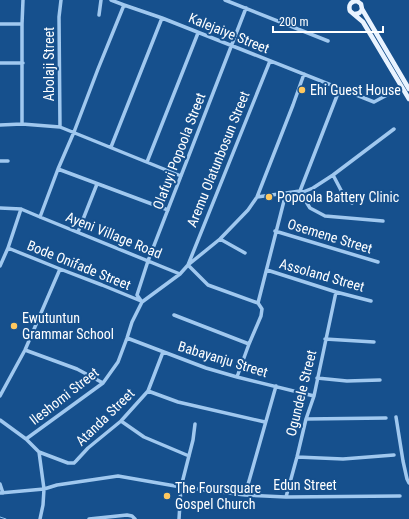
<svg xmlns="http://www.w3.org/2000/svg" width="409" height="519" viewBox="0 0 409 519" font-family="'Roboto Condensed',sans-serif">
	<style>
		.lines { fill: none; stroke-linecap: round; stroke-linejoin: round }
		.stream { stroke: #93c4f2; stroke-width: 1 }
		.minor { stroke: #a0c8ef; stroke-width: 3.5 }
		.major { stroke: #e9f3ff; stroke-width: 4.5 }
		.poi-dot { fill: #ffc85f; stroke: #16508d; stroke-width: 1.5 }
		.labels { text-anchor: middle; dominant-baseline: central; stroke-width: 4; stroke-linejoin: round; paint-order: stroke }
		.street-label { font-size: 14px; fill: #fff; stroke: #16508d }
		.poi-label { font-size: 14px; fill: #fff; stroke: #16508d; text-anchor: start }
	</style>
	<rect width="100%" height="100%" fill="#16508d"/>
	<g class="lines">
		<path class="stream" d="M0 517 6 519"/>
		<path class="minor" d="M111 0 124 5
			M225 0 328 41
			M99 15 101 0
			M0 24H22
			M0 63H23
			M22 124V24L23 0
			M0 125 22 124 60 127 181 176
			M60 127 59 17 61 0
			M111 147 162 18
			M0 161H8
			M147 162 198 33
			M58 169 168 210
			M333 175 343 194 352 203
			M300 191 340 88
			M303 192 305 200 310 208 325 216 383 221
			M257 197 286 193 300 191 303 192 313 188 333 175 394 129
			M0 208 21 209 40 217 180 274
			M40 217 58 169 74 132 98 69 124 5 162 18 374 102 402 87
			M275 231 378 262
			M78 232 97 184
			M220 239 245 253
			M8 248 60 269 102 285 141 301
			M0 266 8 248 21 209
			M267 270 336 292 371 301
			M142 302 137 295 148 261 246 8
			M258 303 208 285 188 265 270 61
			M174 315 249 344
			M127 338 206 368 237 377 314 396
			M325 339 374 342
			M25 350 77 369 103 383
			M237 377 249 344 261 316 262 309 258 303 286 193
			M317 378 347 381 380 380
			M148 391 178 402 265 422
			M0 396 25 350 60 269
			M396 417 403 461 407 479 409 483
			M306 419 386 418
			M0 420 26 439 39 452 44 489 43 505 40 519
			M121 421 144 437 189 456
			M26 439 103 383 118 362 127 338 132 322 142 302 180 274 188 265 220 239 248 210 257 197 293 105 304 74
			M39 452 68 463H74L76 461 88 448 121 421 148 391 163 352
			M297 457 343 459 394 455
			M0 484 3 493
			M0 493 44 489 57 485 118 476 181 487 245 495 286 497 400 496
			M245 495 276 386
			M286 497 297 457 306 419 314 396 336 292
			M89 519 127 515 132 516 135 519
			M179 519 181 487 193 440 195 424"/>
		<path class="major" d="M362 9 409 89
			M354 14C358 14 361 13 362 9L361 4 357 1C351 1 348 5 350 11L363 22 409 99"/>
	</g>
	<g class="poi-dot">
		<circle cx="302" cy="90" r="4"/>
		<circle cx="269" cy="197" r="4"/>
		<circle cx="14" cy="326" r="4"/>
		<circle cx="167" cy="496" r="4"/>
	</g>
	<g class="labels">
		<g class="street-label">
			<text transform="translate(229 33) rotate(22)">Kalejaiye Street</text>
			<text transform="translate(49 64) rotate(-90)">Abolaji Street</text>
			<text transform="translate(179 151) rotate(-69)">Olafuyi Popoola Street</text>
			<text transform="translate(218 159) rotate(-68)">Aremu Olatunbosun Street</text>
			<text transform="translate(114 235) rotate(22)">Ayeni Village Road</text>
			<text transform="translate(330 236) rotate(17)">Osemene Street</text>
			<text transform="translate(79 265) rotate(22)">Bode Onifade Street</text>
			<text transform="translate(322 275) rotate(16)">Assoland Street</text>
			<text transform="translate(223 359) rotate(17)">Babayanju Street</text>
			<text transform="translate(301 393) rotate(-76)">Ogundele Street</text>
			<text transform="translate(64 396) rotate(-38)">Ileshomi Street</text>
			<text transform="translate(105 417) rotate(-44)">Atanda Street</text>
			<text x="305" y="485">Edun Street</text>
		</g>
		<g class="poi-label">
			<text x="310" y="90">Ehi Guest House</text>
			<text x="277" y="197">Popoola Battery Clinic</text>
			<text x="22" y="318">Ewutuntun<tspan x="22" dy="16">Grammar School</tspan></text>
			<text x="175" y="488">The Foursquare<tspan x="175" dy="16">Gospel Church</tspan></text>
		</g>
	</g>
	<path d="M273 26v6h110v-6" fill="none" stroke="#ffffff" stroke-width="2"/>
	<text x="279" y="26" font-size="12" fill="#ffffff" stroke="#16508d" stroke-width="3" paint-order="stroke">200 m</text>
</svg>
